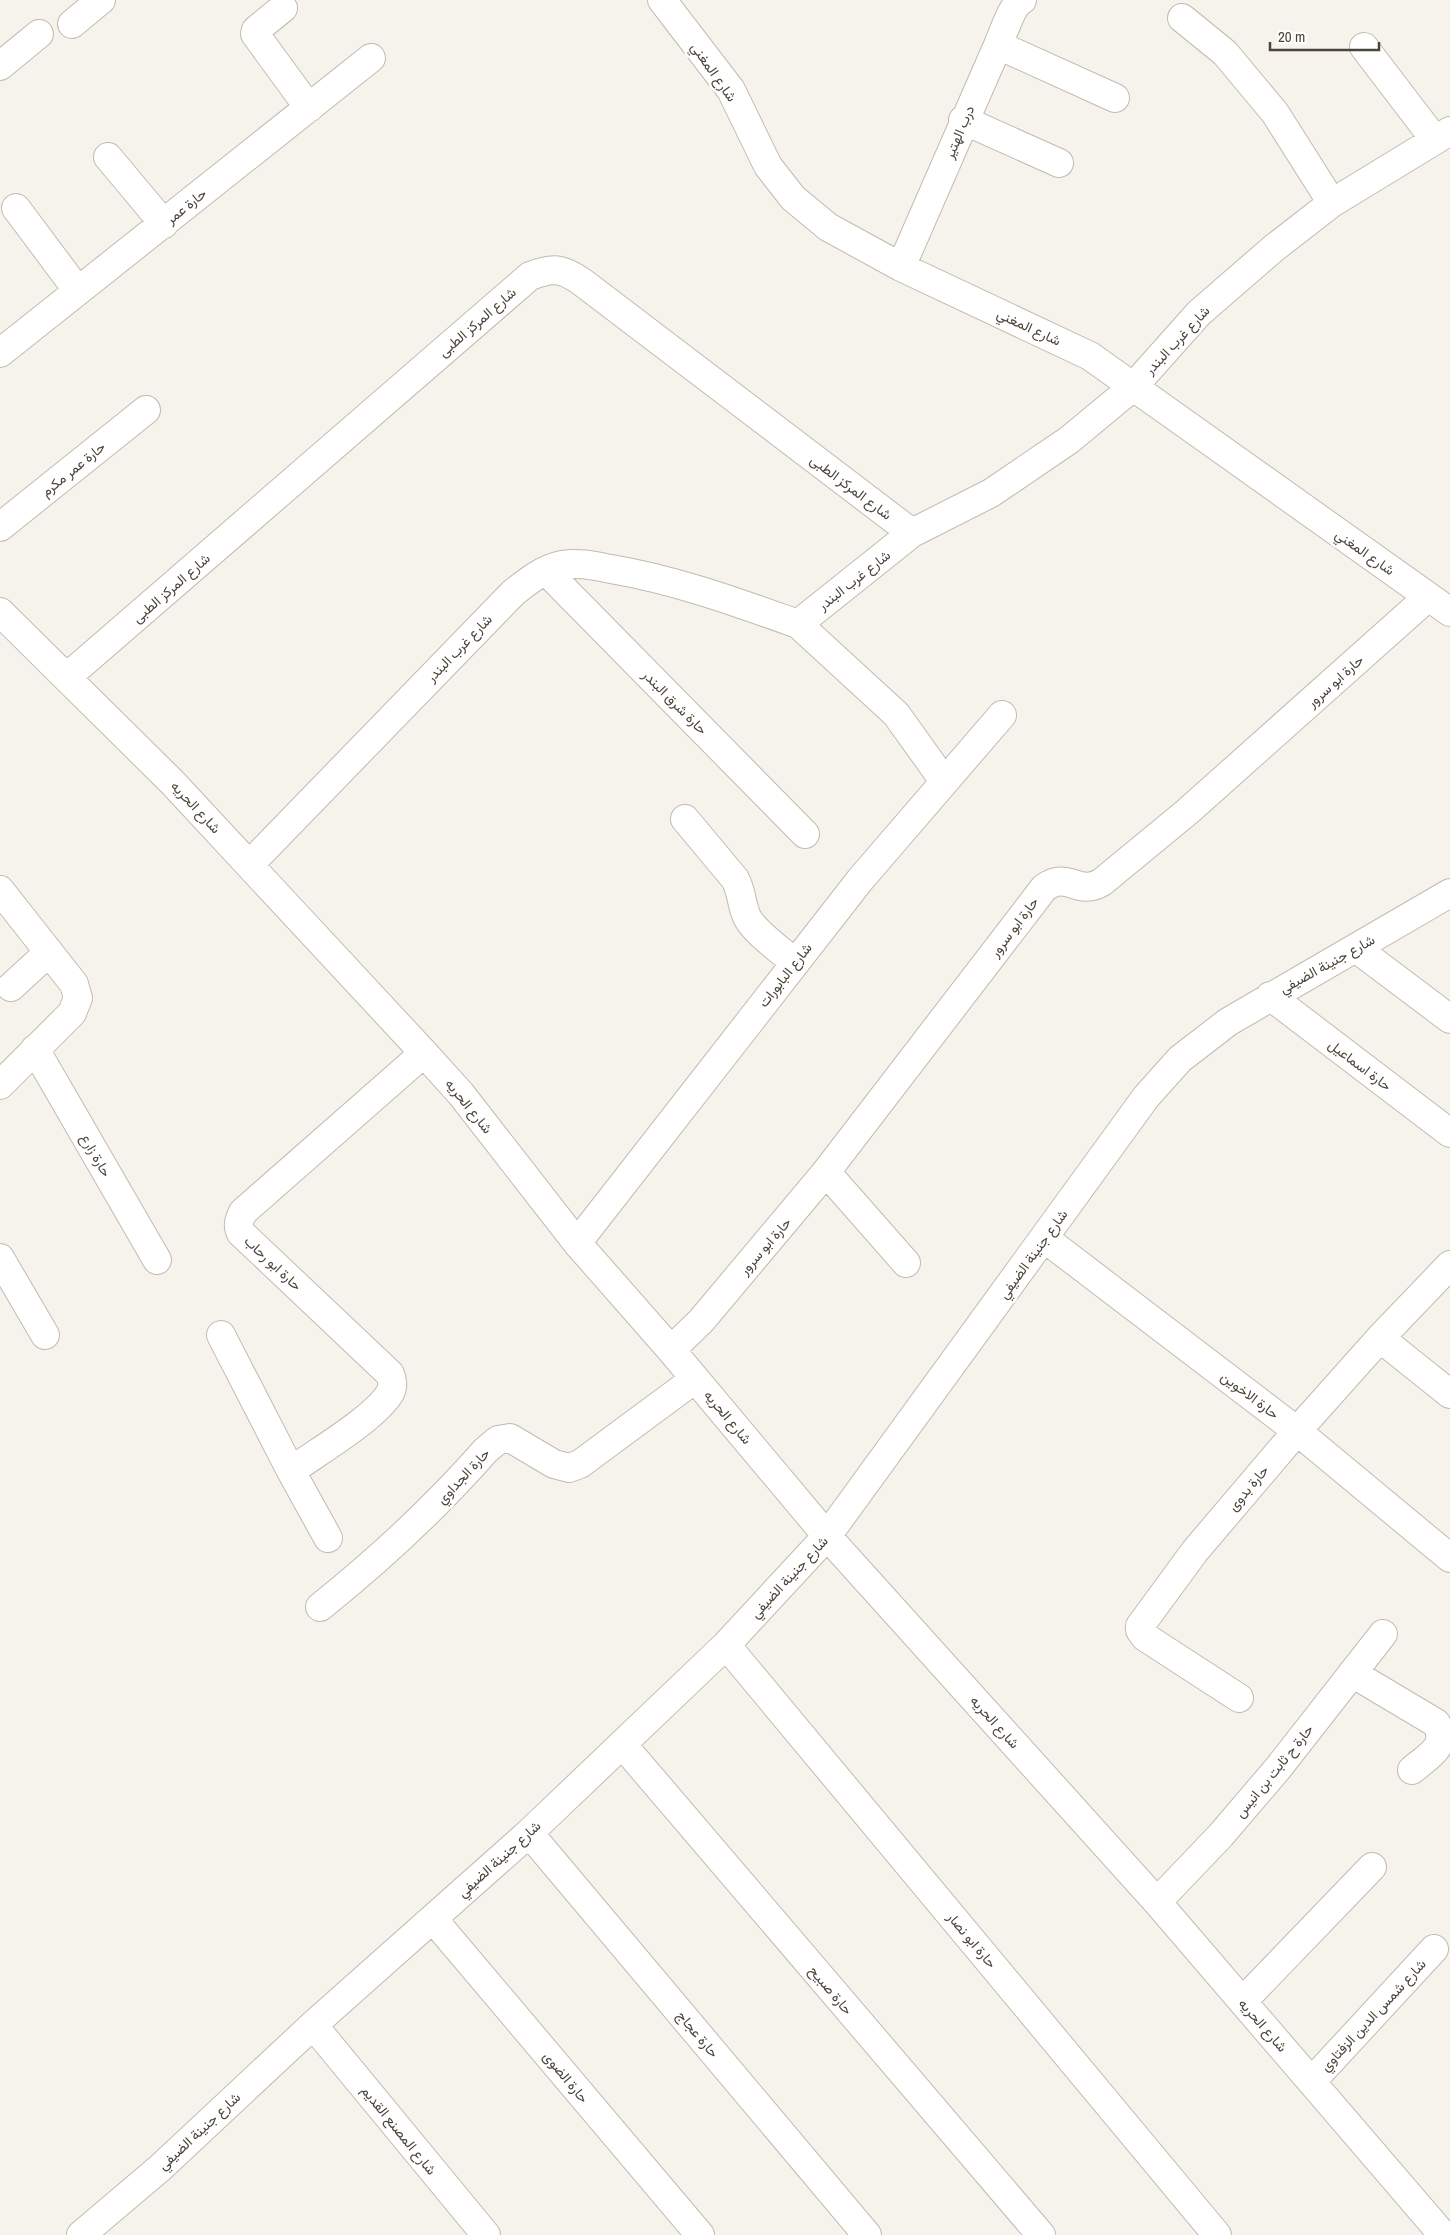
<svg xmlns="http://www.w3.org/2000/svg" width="1450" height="2235" viewBox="0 0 1450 2235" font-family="'Archivo Narrow',Vazirmatn,sans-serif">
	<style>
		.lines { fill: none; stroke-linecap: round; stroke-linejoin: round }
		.minor-casing { stroke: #c2bbae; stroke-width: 30 }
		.minor { stroke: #fff; stroke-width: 28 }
		.labels { text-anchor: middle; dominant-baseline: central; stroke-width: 5; stroke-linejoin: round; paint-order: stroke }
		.street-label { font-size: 14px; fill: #4b4439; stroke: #fff }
	</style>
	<rect width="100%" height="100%" fill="#f6f3ec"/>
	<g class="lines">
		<defs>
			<path id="minor" d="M662 0 731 90 768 166 793 198 828 227 901 267 1090 356 1450 612
				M283 8 256 30 255 34 309 108
				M1182 18 1225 53 1275 113 1332 203
				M72 24 101 0
				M998 45 1115 98
				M1364 47 1435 140
				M0 66 39 34
				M963 120 1059 163
				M108 157 164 224
				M16 208 78 291
				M901 267 998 45C1003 34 1012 5 1022 0
				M0 353 371 58
				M0 527 146 410
				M546 571 805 834
				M0 612 172 782 424 1053 461 1094 577 1243 671 1350 827 1536 1157 1902 1443 2235
				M798 624 896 714 944 781
				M67 677 530 276C553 267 562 268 582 282L912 533
				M685 819 735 879C742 891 741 904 747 917 754 932 782 951 795 963
				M250 864 513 593C528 581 543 569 562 565 579 562 595 566 611 569 676 580 736 602 798 624L912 533 991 493 1069 440 1133 387 1199 313 1274 248 1332 203 1450 131
				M0 890 74 984 78 998 72 1013 0 1085
				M1357 949 1450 1019
				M11 987 49 952
				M1270 996 1450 1133
				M35 1049 157 1260
				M826 1172 906 1263
				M1044 1238 1297 1431 1450 1558
				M577 1243 860 880 1002 715
				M0 1258 45 1335
				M221 1335 291 1471 328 1538
				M1380 1338 1450 1394
				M671 1350 701 1321 826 1172 1044 888C1068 870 1078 897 1102 882L1187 812 1428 597
				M291 1471C317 1452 374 1419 390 1393 393 1387 393 1381 390 1374L241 1233C237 1226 239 1220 243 1212L424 1053
				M320 1607C380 1559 435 1508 486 1450L498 1440 510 1438 554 1464 569 1468 580 1464 695 1379
				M726 1645 1217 2235
				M1352 1673 1436 1723C1450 1746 1428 1756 1412 1770
				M1239 1698 1145 1637 1140 1630V1626L1195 1551 1297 1431 1380 1338 1450 1265
				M622 1744 1041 2235
				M529 1833 867 2235
				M1157 1902 1221 1835 1279 1767 1383 1634
				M433 1919 700 2235
				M1243 2001 1372 1867
				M313 2025 486 2235
				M1312 2081 1434 1949
				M81 2235 160 2168 313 2025 529 1833 726 1645 827 1536 1146 1097 1180 1059 1228 1022 1450 893"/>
		</defs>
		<use href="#minor" class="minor-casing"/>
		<use href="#minor" class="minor"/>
	</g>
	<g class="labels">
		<g class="street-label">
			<text transform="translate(714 72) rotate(55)">شارع المغني</text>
			<text transform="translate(959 132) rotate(-67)">درب الهتير</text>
			<text transform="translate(186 206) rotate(-39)">حارة عمر</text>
			<text transform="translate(477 322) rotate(-41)">شارع المركز الطبى</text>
			<text transform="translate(1029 327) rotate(25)">شارع المغني</text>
			<text transform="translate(1177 340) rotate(-47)">شارع غرب البندر</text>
			<text transform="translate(73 469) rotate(-39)">حارة عمر مكرم</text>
			<text transform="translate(851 487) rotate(37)">شارع المركز الطبى</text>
			<text transform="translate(1365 552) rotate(35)">شارع المغني</text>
			<text transform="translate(854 580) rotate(-38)">شارع غرب البندر</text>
			<text transform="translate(171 588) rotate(-41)">شارع المركز الطبى</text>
			<text transform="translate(459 648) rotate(-46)">شارع غرب البندر</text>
			<text transform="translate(1335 681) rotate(-42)">حارة ابو سرور</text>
			<text transform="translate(675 702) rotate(45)">حارة شرق البندر</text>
			<text transform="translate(196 807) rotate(47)">شارع الحريه</text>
			<text transform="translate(1014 927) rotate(-53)">حارة ابو سرور</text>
			<text transform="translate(1327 964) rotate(-29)">شارع جنينة الضيفي</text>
			<text transform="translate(785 975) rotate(-52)">شارع البابورات</text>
			<text transform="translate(1360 1065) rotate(37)">حارة اسماعيل</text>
			<text transform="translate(469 1106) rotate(51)">شارع الحريه</text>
			<text transform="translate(96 1155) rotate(60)">حارة زارع</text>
			<text transform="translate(765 1246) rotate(-49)">حارة ابو سرور</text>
			<text transform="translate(1033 1254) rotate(-54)">شارع جنينة الضيفي</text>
			<text transform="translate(273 1263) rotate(43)">حارة ابو رحاب</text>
			<text transform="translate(1250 1395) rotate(37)">حارة الاخوين</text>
			<text transform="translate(728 1417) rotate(50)">شارع الحريه</text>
			<text transform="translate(463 1476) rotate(-47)">حارة الجداوي</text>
			<text transform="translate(1248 1488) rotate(-50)">حارة بدوى</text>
			<text transform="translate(789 1577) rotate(-47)">شارع جنينة الضيفي</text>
			<text transform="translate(995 1722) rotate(48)">شارع الحريه</text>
			<text transform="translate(1274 1771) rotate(-51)">حارة ح ثابت بن انيس</text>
			<text transform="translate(499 1859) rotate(-42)">شارع جنينة الضيفي</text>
			<text transform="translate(972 1940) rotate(50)">حارة ابو نصار</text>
			<text transform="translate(831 1990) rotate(50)">حارة صبيح</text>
			<text transform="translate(1373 2015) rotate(-47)">شارع شمس الدين الزفتاوي</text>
			<text transform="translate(1263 2025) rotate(49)">شارع الحريه</text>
			<text transform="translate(698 2034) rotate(50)">حارة عجاج</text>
			<text transform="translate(566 2077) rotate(50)">حارة الضوى</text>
			<text transform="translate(399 2130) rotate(51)">شارع المصنع القديم</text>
			<text transform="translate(199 2131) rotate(-43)">شارع جنينة الضيفي</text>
		</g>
	</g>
	<path d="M1270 42v8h109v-8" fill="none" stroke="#4b4439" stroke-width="2.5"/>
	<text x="1278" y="42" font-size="15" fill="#4b4439" stroke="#ffffff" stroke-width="4" paint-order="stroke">20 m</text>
</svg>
